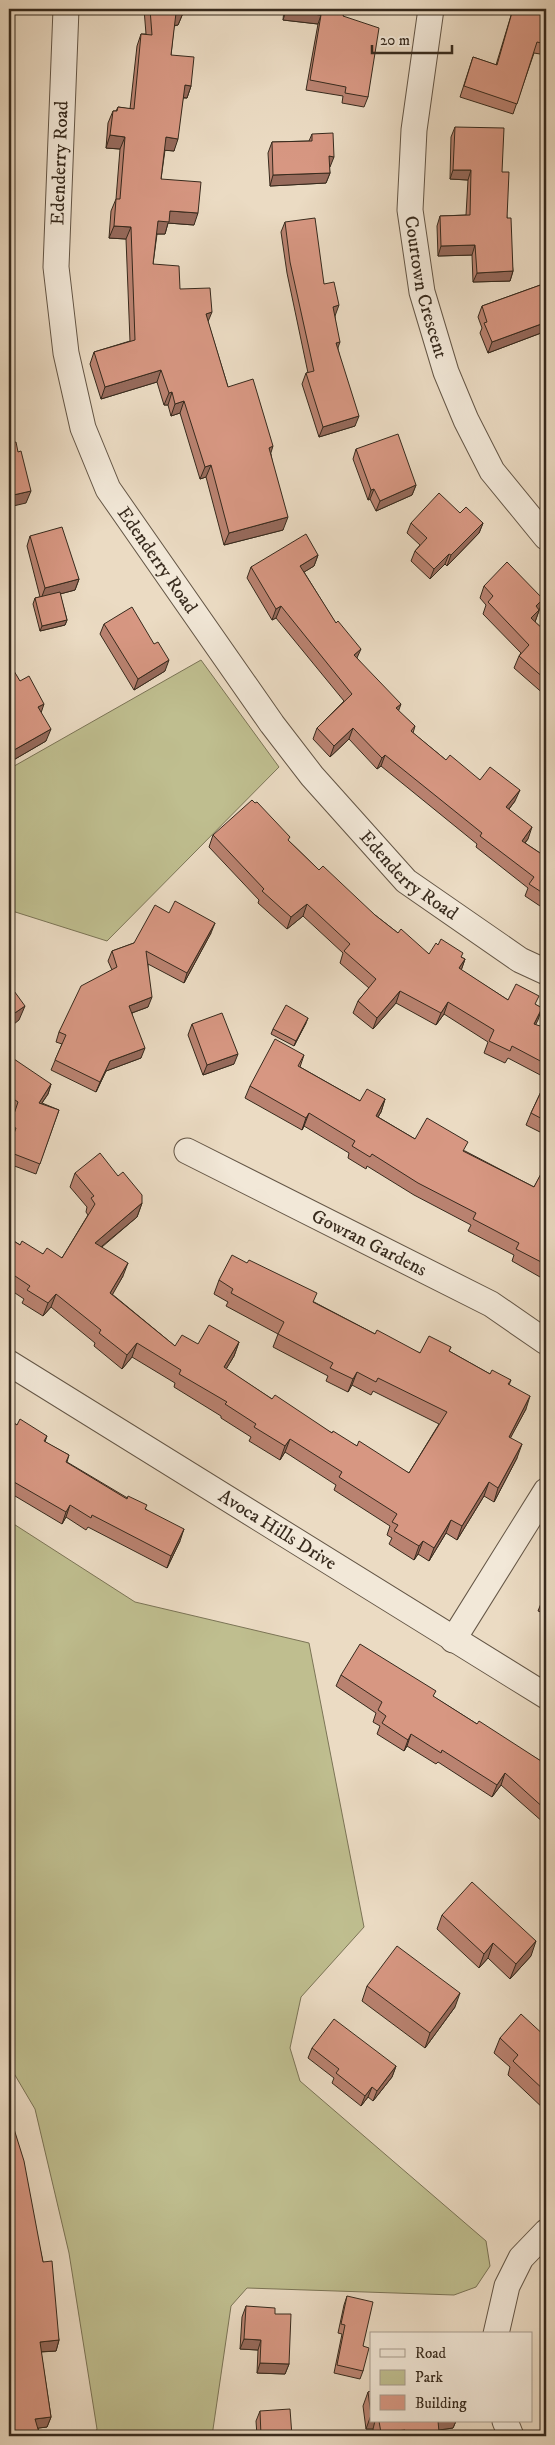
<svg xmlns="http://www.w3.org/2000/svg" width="555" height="2445" viewBox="0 0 555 2445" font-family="'IM FELL DW Pica',serif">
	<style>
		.green { fill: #bfbe8f; stroke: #7b7456 }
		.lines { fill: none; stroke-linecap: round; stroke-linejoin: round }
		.minor-casing { stroke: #645646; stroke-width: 27 }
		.minor { stroke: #f2e8d8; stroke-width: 25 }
		.wall { fill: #b98270; stroke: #372a1d }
		.shaded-wall { fill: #966a5b; stroke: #372a1d }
		.building { fill: #d79782; stroke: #372a1d }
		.labels { text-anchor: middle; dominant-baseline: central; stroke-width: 4.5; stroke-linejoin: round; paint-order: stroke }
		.street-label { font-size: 19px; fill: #372a1d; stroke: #f2e8d8 }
	</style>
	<rect width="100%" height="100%" fill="#ebdbc3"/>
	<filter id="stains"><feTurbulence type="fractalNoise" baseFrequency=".004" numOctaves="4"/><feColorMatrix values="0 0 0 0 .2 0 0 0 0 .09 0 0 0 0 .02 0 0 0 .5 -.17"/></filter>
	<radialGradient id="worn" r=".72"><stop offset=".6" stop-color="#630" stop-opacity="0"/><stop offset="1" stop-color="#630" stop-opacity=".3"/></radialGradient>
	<path class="green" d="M201 660 279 767 107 941 9 910V769Z
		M9 1521 135 1602 309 1643 364 1927 301 1997 290 2048 300 2081 486 2241 490 2266 476 2287 454 2295 247 2288 231 2306 212 2436H94L97 2429 69 2253 35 2109 9 2065Z"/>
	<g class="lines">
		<defs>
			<g id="minor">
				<path id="s1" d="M66 9 56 267 66 353 83 428 108 489 272 724 312 776 406 881 520 960 546 972"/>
				<path id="s2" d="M431 9 414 130 410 210 422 292 446 372 466 420 492 471 546 537"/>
				<path id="s3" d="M187 1151 491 1304 546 1342"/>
				<path id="s4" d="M9 1363 546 1696"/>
				<path d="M453 1640 546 1491"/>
				<path d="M496 2334 507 2286 521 2258 546 2232"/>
				<path d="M505 2421 511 2436"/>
			</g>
		</defs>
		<use href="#minor" class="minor-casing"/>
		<use href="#minor" class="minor"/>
	</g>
	<path class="wall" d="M144 9H183V13L178 25 174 26 171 55 191 86 187 98H183L174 151 165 150 161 179 194 225 168 223 165 234H157L153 264 180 289 208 322 228 387 271 454 283 530 224 545 206 477 200 479 180 413 171 416 168 405H164L157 382 101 399 90 364 94 352 130 341 126 239 109 238 111 211 116 199 120 149 106 148 108 123 113 111H116L118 107 130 109 137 46 141 34H146Z
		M284 9H345L343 16 368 97 364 107 342 103 343 96 306 90 318 24 283 20Z
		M513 9 546 10V55L534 53 513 114 460 97 473 57 496 65Z
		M455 127 502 172 507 218 513 271 510 281 473 282 472 255 438 256 437 226 440 216 466 215 468 180 450 179 451 137Z
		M312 134 330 167H329L330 173 326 183 270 186 268 153 272 142 309 141Z
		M285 222 324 284 335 316 338 349 355 426 319 437 302 384 306 373H308L287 273 281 232Z
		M546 283V341L544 342 541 333 488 353 480 333 482 328 478 317 482 306Z
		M356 449 416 485 412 495 376 511 370 499 368 500 353 459Z
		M460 513 483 523 479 533 447 566 445 564 430 579 411 561 415 551 420 545 407 533 411 523Z
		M30 536 79 579 75 590 60 594 67 620 65 625 40 631 33 604 35 598 40 597 27 546Z
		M318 555 314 566 304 572 357 658 398 711 415 726 413 733 446 760 515 801 509 809 528 839 525 843 546 857V910L525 896 528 888 476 847 477 844 381 766 377 769 349 739 330 757 313 739 317 728 344 701 276 618 272 620 247 578 251 567Z
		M484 586 543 599 535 622 546 632V696L514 668 519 656 521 653 483 614 486 605 480 598Z
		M104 624 154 644 165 671 134 690 100 634Z
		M9 675 20 681 41 712 46 741 10 762 9 760Z
		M213 835 289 841 319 870 375 915 398 933 429 954 461 957 465 959 461 970 508 1000 536 1005 542 1008 535 1025 546 1028V1078L508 1058 505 1063 484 1053 488 1042 444 1014 436 1025 396 1003 373 1029 353 1013 358 1001 369 988 340 963 343 953 303 916 287 929 258 903 259 900 209 847Z
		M169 913 211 933 184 983 148 964V1007L132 1013 141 1058 106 1071 96 1092 51 1070 62 1044 56 1042 59 1032 112 970 108 961 112 951 134 943Z
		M306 1023 294 1046 271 1034 273 1029Z
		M192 1024 234 1064 203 1075 188 1035Z
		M304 1055 300 1067 360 1101 385 1099 381 1112 378 1117 415 1139 465 1151 534 1187 546 1166V1274L542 1272 540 1277 512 1261 514 1255 468 1231 471 1225 414 1195 367 1166 366 1169 348 1158 349 1153 304 1126 302 1130 245 1098 250 1086Z
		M9 1068 51 1084 48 1094 42 1103 59 1110 36 1174 9 1164V1147L12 1138 9 1137V1129L14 1113 9 1109Z
		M546 1081V1135L526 1125 531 1113Z
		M75 1173 118 1176 142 1203 137 1217 102 1247 123 1276 112 1294 175 1346 239 1342 234 1356 226 1369 272 1399 332 1433 409 1473 439 1424 373 1391 371 1395 352 1385 348 1392 326 1381 328 1376 273 1347 278 1334 226 1306 228 1302 214 1294 219 1280 314 1302 375 1334 420 1353 451 1347 449 1351 490 1374 511 1380 509 1385 526 1409 510 1438 517 1458 494 1502 484 1496 457 1540 446 1533 429 1561 418 1554 414 1560 389 1544 392 1538 387 1535 390 1526 334 1490 336 1485 285 1452 280 1460 249 1441 251 1437 221 1418V1416L174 1387 175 1383 132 1357 122 1369 94 1346 95 1343 51 1307 43 1316 22 1303 24 1299 9 1289V1238L20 1245 43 1254 62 1258 88 1215 86 1212 87 1207 70 1187Z
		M9 1420 17 1425 47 1436 45 1442 69 1455 67 1462 146 1509 180 1541 167 1568 88 1527 86 1530 66 1517 62 1524 10 1493 9 1495Z
		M546 1591V1614L538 1611Z
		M341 1675 434 1697 477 1724 541 1761 546 1756V1820L544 1823 501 1785 492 1797 438 1762 436 1764 407 1746 404 1751 377 1734 380 1726 373 1722 376 1713 336 1686Z
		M442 1915 531 1956 510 1979 488 1958 479 1968 437 1929Z
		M367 1986 455 2007 425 2048 362 2001Z
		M546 2037V2111L508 2075 510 2067 494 2053 500 2038Z
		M312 2048 396 2066 392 2077 373 2101 368 2097 361 2106 332 2083 334 2078 308 2058Z
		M9 2113 43 2262 59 2340 56 2351 41 2352 51 2417 47 2427 38 2428 40 2436H9Z
		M347 2296 363 2346V2371L360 2379 334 2373 342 2334 338 2333 344 2305Z
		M246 2306 275 2314 289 2364 285 2374 257 2373 258 2350 240 2349 242 2317Z
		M371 2391V2421H456L453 2428 439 2430V2432L437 2436H374L373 2429H366L363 2406 368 2392Z
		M260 2411 292 2436H257L256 2421Z"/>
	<path class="shaded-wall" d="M286 11 321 15 318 24 283 20Z
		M176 13H183L178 25 171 26Z
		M185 85 191 86 187 98 180 97Z
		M110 135 125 137 120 149 106 148Z
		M166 137 178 139 174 151 162 150Z
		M329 156 334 157 330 167H325Z
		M453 170H471L468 180 450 179Z
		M330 173 326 183 270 186 273 175Z
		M170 211 198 213 194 225 168 223 165 234H154L158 221Z
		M114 226 131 227 126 239 109 238Z
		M475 245 472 255 438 256 441 246Z
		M513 271 510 281 473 282 477 273Z
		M339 305 335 316 329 317 333 307Z
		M212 312 207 324 206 314Z
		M544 323 541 333 488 353 492 342Z
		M546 335V341L544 342Z
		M340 342 336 353V343Z
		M161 370 157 382 101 399 105 387Z
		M172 392 168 405H164L169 393Z
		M184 401 180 413 171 416 175 404Z
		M359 416 355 426 319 437 323 427Z
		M273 446 269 459V448Z
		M211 465 206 477 200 479 205 467Z
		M416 485 412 495 376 511 380 501Z
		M374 489 370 499 368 500 371 490Z
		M31 491 26 503 9 507V496Z
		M288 517 283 530 224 545 229 533Z
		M483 523 479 533 447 566 451 555Z
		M449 554 445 564 430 579 434 569Z
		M318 555 314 566 296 577 300 566Z
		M79 579 75 590 41 599 45 588Z
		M543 599 535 622 526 630 536 606Z
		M281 606 276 618 272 620 276 609Z
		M67 620 65 625 40 631 42 626Z
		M361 649 356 660 354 655Z
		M169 660 165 671 134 690 138 679Z
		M44 704 40 716 38 707Z
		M401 704 397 715 396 708Z
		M353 728 349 739 330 757 334 746Z
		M51 729 46 741 10 762 14 750Z
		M385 755 381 766 377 769 382 758Z
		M520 790 515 801 502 818 506 807Z
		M532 827 528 839 517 852 522 841Z
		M307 904 303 916 287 929 291 917Z
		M215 923 211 933 184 983 187 973Z
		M465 959 461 971 459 968Z
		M400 991 396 1003 373 1029 377 1018Z
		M152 997 148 1007 126 1015 129 1006Z
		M448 1002 444 1014 436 1025 441 1013Z
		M25 1006 19 1020 9 1028V1017Z
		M542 1008 538 1020 530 1036 534 1024Z
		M308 1018 306 1023 294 1046 296 1041Z
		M145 1048 141 1058 106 1071 96 1092 100 1082 110 1061Z
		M238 1054 234 1064 203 1075 207 1065Z
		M51 1084 48 1094 35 1113 39 1103Z
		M385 1099 381 1112 371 1128 376 1116Z
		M309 1113 304 1126 302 1130 306 1118Z
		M142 1203 137 1217 90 1256 95 1243Z
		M128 1263 123 1276 106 1306 110 1293Z
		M56 1294 51 1307 43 1316 48 1303Z
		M239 1342 234 1356 219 1381 224 1367Z
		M137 1343 132 1357 122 1369 127 1355Z
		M357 1372 352 1385 348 1392 353 1379Z
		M530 1396 526 1409 504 1450 509 1437Z
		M290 1439 285 1452 280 1460 285 1446Z
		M522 1444 517 1458 494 1502 498 1488Z
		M489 1482 484 1496 457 1540 462 1526Z
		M70 1505 66 1517 62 1524 66 1512Z
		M451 1520 446 1533 429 1561 434 1548Z
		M184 1529 180 1541 167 1568 171 1556Z
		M423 1541 418 1554 414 1560 419 1546Z
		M411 1734 407 1746 404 1751 408 1740Z
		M505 1773 501 1785 492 1797 497 1785Z
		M536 1941 531 1956 510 1979 516 1964Z
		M493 1943 488 1958 479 1968 484 1954Z
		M460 1993 455 2007 425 2048 430 2033Z
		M396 2066 392 2077 373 2101 377 2091Z
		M372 2087 368 2097 361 2106 365 2096Z
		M244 2339 261 2340 258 2350 240 2349Z
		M59 2340 56 2351 36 2352 40 2342Z
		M260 2363 289 2364 285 2374 257 2373Z
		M371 2415V2421H375L373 2429H366Z
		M51 2417 47 2427 31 2429 35 2419Z
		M435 2421H456L453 2428 432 2431Z
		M405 2430 403 2436H379L381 2433Z
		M435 2432H439L437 2436H434Z"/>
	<path class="building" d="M150 9H183V13H176L171 55 194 57 191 86 185 85 178 139 166 137 161 179 201 182 198 213 170 211 169 222 158 221 153 264 179 266 180 289 210 288 212 312 206 314 228 387 253 379 273 446 269 448 288 517 229 533 211 465 205 467 184 401 175 404 172 392 169 393 161 370 105 387 94 352 135 340 131 227 114 226 116 199H120L125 137 110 135 113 111H117L118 107 134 109 141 34 152 35Z
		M287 9H345L343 16 379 28 368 97 345 93 346 87 310 80 321 15 286 11Z
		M513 9H537L546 10V44L537 42 517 104 464 86 473 57 497 65Z
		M455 127 504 128 502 172H509L507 218H511L513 271 477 273 475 245 441 246 440 216 470 215 471 170H453Z
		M333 133 334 157 329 156 330 173 273 175 272 142 312 141V134Z
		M315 218 324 284 334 282 339 305 333 307 340 342 336 343 359 416 323 427 306 373 314 371 290 262 285 222Z
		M546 283V328L544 323 492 342 484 323 487 322 482 306Z
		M9 433 11 443 16 442 18 452 21 451 31 491 9 496Z
		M398 434 416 485 380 501 374 489 371 490 356 449Z
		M439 493 460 513 466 507 483 523 451 555 449 554 434 569 415 551 427 538 411 523Z
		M62 527 79 579 45 588 30 536Z
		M306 534 318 555 300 566 336 623 338 621 361 649 354 655 401 704 396 708 415 726 411 731 446 760 450 755 480 780 490 767 520 790 506 807 532 827 522 841 546 857V895L529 884 534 877 480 836 482 833 385 755 382 758 353 728 334 746 317 728 352 694 281 606 276 609 251 567Z
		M507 562 543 599 536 606 539 610 531 618 546 632V680L519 656 529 645 488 602 493 596 484 586Z
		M60 592 67 620 42 626 35 598Z
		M132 607 154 644 158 642 169 660 138 679 104 624Z
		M14 671 20 681 29 676 44 704 38 707 51 729 14 750 9 740V675Z
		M252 800 255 803 257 802 290 837 288 840 319 870 323 866 375 915 398 933 401 929 429 954 436 943 438 945 441 939 463 953 461 957 465 959 459 968 508 1000 516 984 539 996 535 1004 542 1008 534 1024 546 1028V1064L512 1046 510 1051 489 1041 494 1030 448 1002 441 1013 400 991 377 1018 358 1001 376 979 344 951 350 944 307 904 291 917 262 891 264 889 213 835Z
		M175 901 215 923 187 973 146 951 152 997 129 1006 145 1048 110 1061 100 1082 55 1060 66 1035 59 1032 81 986 117 967 112 951 134 943 155 905 169 913Z
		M9 984 25 1006 9 1017Z
		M286 1005 308 1018 296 1041 273 1029Z
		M222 1013 238 1054 207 1065 192 1024Z
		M275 1039 304 1055 298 1066 360 1101 367 1089 385 1099 376 1116 415 1139 427 1118 468 1142 463 1151 534 1187 545 1166H546V1261L545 1264 516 1249 519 1243 473 1219 476 1213 418 1183 372 1154 370 1157 352 1146 355 1141 309 1113 306 1118 250 1086Z
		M14 1059 51 1084 39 1103 59 1110 40 1164 9 1152V1147L16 1128 10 1126 18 1102 9 1096V1068Z
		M546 1081V1121L531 1113Z
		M100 1153 118 1176 123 1172 142 1195V1203L95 1243 128 1263 110 1293 175 1346 182 1335 198 1344 209 1325 239 1342 224 1367 272 1399 275 1395 332 1433 333 1431 357 1446 359 1441 409 1473 447 1412 378 1378 376 1382 357 1372 353 1379 330 1368 333 1363 278 1334 284 1322 231 1293 233 1289 219 1280 232 1255 247 1263 249 1260 317 1293 313 1302 375 1334 377 1330 420 1353 429 1336 451 1347 449 1351 490 1374 492 1370 511 1380 508 1384 530 1396 509 1437 522 1444 498 1488 489 1482 462 1526 451 1520 434 1548 423 1541 419 1546 394 1531 398 1525 392 1522 397 1514 339 1477 342 1472 290 1439 285 1446 254 1427 256 1424 225 1404 227 1402 179 1374 181 1370 137 1343 127 1355 99 1333 101 1330 56 1294 48 1303 27 1290 30 1286 9 1272V1238L20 1245 22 1241 43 1254 47 1248 62 1258 95 1204 91 1198 94 1196 75 1173Z
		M20 1419 47 1436 44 1441 69 1455 66 1462 127 1499 128 1496 147 1505 145 1509 184 1529 171 1556 92 1515 91 1518 70 1505 66 1512 14 1482 12 1484 9 1482V1420L17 1425Z
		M546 1591V1602L542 1600Z
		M360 1644 436 1691 433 1696 477 1724 479 1721 541 1761 546 1756V1810L505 1773 497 1785 442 1750 441 1753 411 1734 408 1740 382 1723 386 1716 378 1710 382 1702 341 1675Z
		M472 1882 536 1941 516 1964 493 1943 484 1954 442 1915Z
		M397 1946 460 1993 430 2033 367 1986Z
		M521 2014 546 2037V2092L513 2061 518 2055 500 2038Z
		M334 2019 396 2066 377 2091 372 2087 365 2096 336 2073 339 2069 312 2048Z
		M9 2113 24 2161 43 2262 52 2261 59 2340 40 2342 51 2417 35 2419 40 2436H12L9 2417V2367L13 2366 9 2325Z
		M347 2296 373 2302 363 2346 369 2348 363 2371 337 2365 345 2325 341 2324Z
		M246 2306 275 2308V2314H291L289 2364 260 2363 261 2340 244 2339Z
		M371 2391V2415L368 2392Z
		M290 2409 292 2436H261L260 2411Z
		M379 2421H438L439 2432H435L436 2436H406L405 2430 381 2433Z"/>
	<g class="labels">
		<g class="street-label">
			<text transform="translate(60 163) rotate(-88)">Edenderry Road</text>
			<text stroke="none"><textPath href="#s2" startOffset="281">Courtown Crescent</textPath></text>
			<text stroke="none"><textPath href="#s1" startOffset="574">Edenderry Road</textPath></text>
			<text stroke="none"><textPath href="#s1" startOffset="979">Edenderry Road</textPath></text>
			<text stroke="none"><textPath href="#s3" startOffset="204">Gowran Gardens</textPath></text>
			<text stroke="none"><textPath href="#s4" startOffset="316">Avoca Hills Drive</textPath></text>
		</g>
	</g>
	<rect width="555" height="2445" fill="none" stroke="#ebdbc3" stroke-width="30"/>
	<rect x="10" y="10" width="535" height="2425" fill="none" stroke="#372a1d" stroke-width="2.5"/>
	<rect x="15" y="15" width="525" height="2415" fill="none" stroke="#372a1d"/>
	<rect x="370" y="2332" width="162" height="90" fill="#f2e8d8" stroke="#a79c8d"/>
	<rect x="380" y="2349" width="25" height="8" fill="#f2e8d8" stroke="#a79c8d"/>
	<text x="415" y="2358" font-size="15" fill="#372a1d">Road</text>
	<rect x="380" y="2370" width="25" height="15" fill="#bfbe8f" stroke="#a79c8d"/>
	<text x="415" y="2382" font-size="15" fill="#372a1d">Park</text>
	<rect x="380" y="2395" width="25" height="15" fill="#d79782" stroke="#a79c8d"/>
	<text x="415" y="2408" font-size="15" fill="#372a1d">Building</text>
	<path d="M372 45v8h80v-8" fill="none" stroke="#372a1d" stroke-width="2.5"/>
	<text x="380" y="45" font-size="15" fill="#372a1d" stroke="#f2e8d8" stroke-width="4" paint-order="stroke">20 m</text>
	<rect width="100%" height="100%" filter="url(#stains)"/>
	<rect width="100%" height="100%" fill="url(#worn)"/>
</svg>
